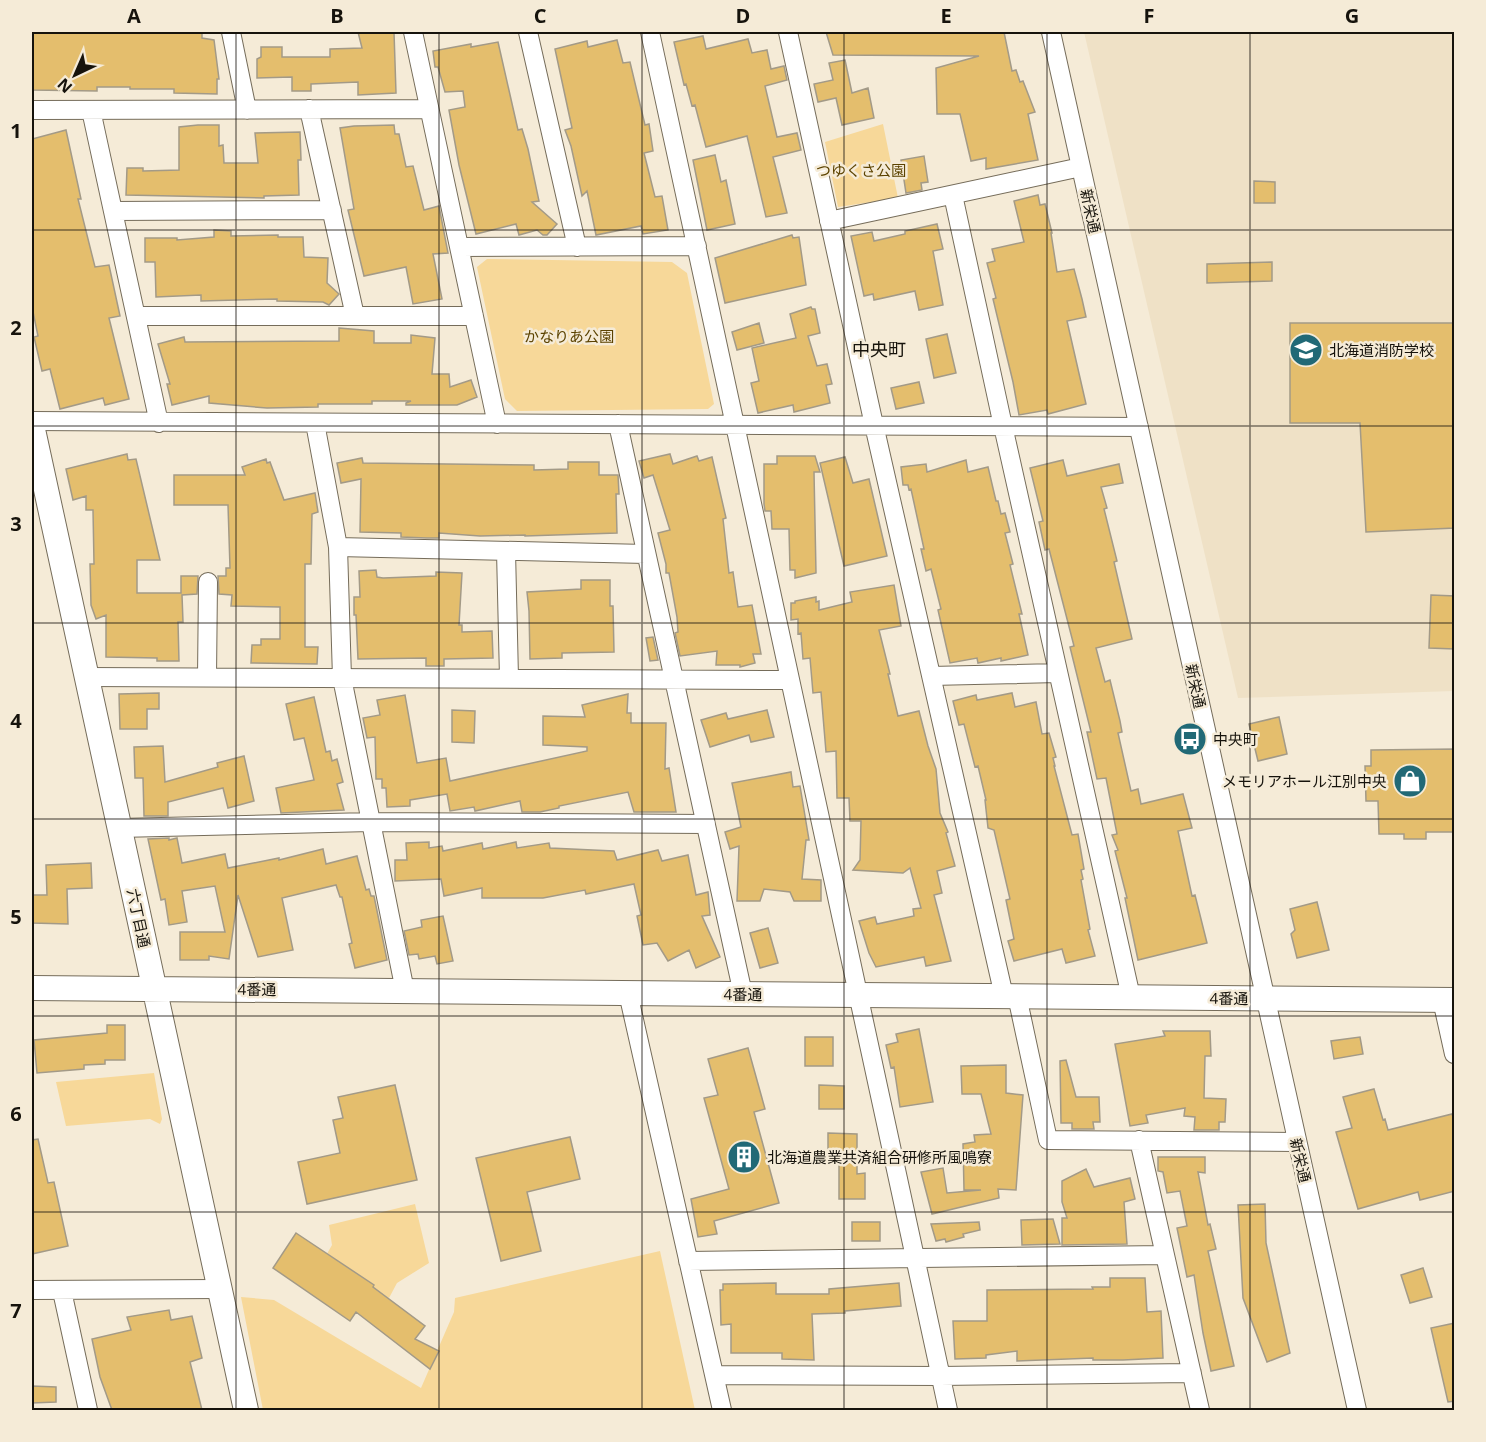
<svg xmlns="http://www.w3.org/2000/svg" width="1486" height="1442" viewBox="0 0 1486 1442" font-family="'Open Sans','Noto Sans JP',sans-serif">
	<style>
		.built { fill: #efe1c6 }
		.green { fill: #f7d899 }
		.building { fill: #e4be6d; stroke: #a39a87; stroke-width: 1.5 }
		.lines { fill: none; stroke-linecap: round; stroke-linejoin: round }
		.street-casing { stroke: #756c5a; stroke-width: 20 }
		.secondary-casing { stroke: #756c5a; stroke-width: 26 }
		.street { stroke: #fff; stroke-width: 18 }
		.secondary { stroke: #fff; stroke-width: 24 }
		.grid { fill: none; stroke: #16130c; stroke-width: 1.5; stroke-opacity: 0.55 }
		.labels { text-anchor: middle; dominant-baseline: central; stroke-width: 5; stroke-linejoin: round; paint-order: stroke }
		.park-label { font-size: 15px; fill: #5c4300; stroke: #f5ebd7 }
		.street-label { font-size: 15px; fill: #16130c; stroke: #f5ebd7 }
		.poi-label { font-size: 15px; fill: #16130c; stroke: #f5ebd7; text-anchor: start }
		.quarter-label { font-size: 18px; fill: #16130c; stroke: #f5ebd7 }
		.neatline { fill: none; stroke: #16130c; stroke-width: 2 }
		.grid-label { font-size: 20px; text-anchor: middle; font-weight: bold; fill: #16130c }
	</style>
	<rect width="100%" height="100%" fill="#f5ebd7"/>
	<path class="built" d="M1084 32H1454V691L1238 698Z"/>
	<path class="green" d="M883 124 898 198 838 207 825 142Z
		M487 259 672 262 687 273 714 404 708 409 517 411 505 399 477 267Z
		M154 1073 162 1119 160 1124 150 1119 66 1126 56 1082Z
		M415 1204 429 1263 397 1283 389 1298 324 1259 332 1245 329 1225Z
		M660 1251 695 1410H263L241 1297 274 1300 421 1388 454 1312 455 1298Z"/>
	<path class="building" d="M32 32H202V38L214 40 219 79H217V94L174 93V89H130V87H97V91L32 90Z
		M358 32H394L396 93 358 95V82L311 84V91H292V77L257 78V59L261 57V47H282V57H330V49L362 48Z
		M826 32H1004L1012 71 1016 70 1020 82 1023 81 1035 112 1028 114 1038 160 986 169V158L971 161 960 114H937L936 68 979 56 833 55Z
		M703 36 706 49 748 39 752 53 767 50 771 69 784 66 787 80 765 86 777 137 797 133 801 150 773 157 787 213 766 217 747 136 706 147 695 105 692 106 686 84 684 85 674 42Z
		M617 40 623 63 630 62 645 125 649 124 653 151 644 153 655 197 662 196 668 230 643 234 641 226 596 235 587 191 582 196 571 146 565 130 572 128 555 49 587 41 588 47Z
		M498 42 518 130 522 129 528 149 539 201 532 202 557 224 547 235H543L537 230 519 235 516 224 476 234 459 165 449 110 465 107 463 91 445 92 438 67H435L433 51 471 44V47Z
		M845 60 852 93 868 88 874 118 842 125 836 98 818 102 814 84 833 80 829 63Z
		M198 125H219V146L223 145 224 163H258L255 133 300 132 301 160H298L299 195 264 196V198L126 195 127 168H143V171L179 170V127Z
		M394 125 395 134H399L406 167 413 166 424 210 439 206 448 253 433 254 442 299 413 304 406 267 364 276 348 210 354 209 340 128 354 126Z
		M66 130 81 199H78L95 267 109 265 120 316 109 318 129 399 105 405 103 398 60 409 50 369 42 371 34 337 38 336 32 307V139Z
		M715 155 721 182 726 180 735 224 707 230 693 160Z
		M924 156 928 182 921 183 922 190 906 193 901 160Z
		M1254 181 1275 182V203H1254Z
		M1038 195 1040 205 1045 204 1052 233H1051L1057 272 1074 269 1082 299 1086 317 1067 321 1086 404 1048 414 1047 410 1019 415 1013 382 993 299 996 298 987 263 995 261 992 249 1024 242 1014 201Z
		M937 224 943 249 933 251 943 305 919 310 915 291 874 300 873 294 864 296 851 236 872 232 874 241 905 234V231Z
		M214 230 231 231V236L278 235V237H303L304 257 328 258 327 283 339 294 329 305 323 302 277 301V299L201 301V295L156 297 155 262H145V238H177V240L214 237Z
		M792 235 793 238 799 237 806 285 725 303 715 258Z
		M1272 262V281L1207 283V264Z
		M811 307 812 309H815L820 333 808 336 817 366 827 364 832 384 826 385 830 403 794 412 793 405 758 413 751 383 759 381 752 348 796 338 790 314Z
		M759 323 764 343 737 350 732 332Z
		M1290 323H1455V528L1366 532 1360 423H1290Z
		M339 328 374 331V343H411V335L435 338 432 374H449L450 387 471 380 477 397 457 405H406V403L411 401H372V404H318V407L267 408 209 403V396L172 405 167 384H170L158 344 184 337 185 342 339 341Z
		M947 334 956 373 934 378 926 339Z
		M919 382 924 403 896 409 891 388Z
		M127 454 128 460 136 459 160 560H137V593H181V576H198L197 594 182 595 183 622H178L179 661H157V658L106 657V615L96 619 91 605 90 564H94L93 510H86V496L73 500 66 469Z
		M670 454 673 464 697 456 699 461 712 457 726 518 723 519 729 573 733 572 738 607 752 605 761 654H753L755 663 740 667V665H716L717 651 680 656 675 633 678 632 677 617 669 573H666V564L658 533 670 530 653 475 644 478 639 461Z
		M777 456H815L820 472H814L816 573 795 578V570H790L789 529H772L771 511H765L764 504V464H777Z
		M845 457 853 483 869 479 887 556 844 566 820 463Z
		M362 458 363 463 534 465V470L568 469V462H599V475H618L619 494H616L617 533 525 536V535L480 536 439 533V538H427L401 537V533L360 532 361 479 341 483 337 463Z
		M266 459 267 463 270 462 284 500 315 493 318 512 312 514 311 564H305V647H318L317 664 251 663 252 645H261V639H280V607L231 606 232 595 219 594 218 576H226V568H230L228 505H174V475H245L242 467Z
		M966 460 968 472 988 467 996 501H998L1001 514 1005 513 1010 532 1005 533 1013 564 1010 565 1022 614H1019L1028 655 1001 661V658L978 663 977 658 950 663 938 610 941 609 931 569 926 571 921 549H924L911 489 909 490 908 485H903L901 467 926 464 927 472Z
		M1063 460 1067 476 1119 464 1123 483 1101 487 1107 508 1104 509 1117 561 1114 562 1132 639 1096 648 1105 682 1110 680 1120 721 1122 732 1118 733 1131 791 1138 789 1141 804 1183 794 1192 828 1178 831 1192 896 1195 895 1207 943 1138 960 1125 898H1127L1115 851 1118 850 1112 835 1117 834 1106 778 1097 779 1087 732H1091L1070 647 1074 646 1049 549 1045 550 1039 522 1043 521 1030 468Z
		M376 570 377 577 383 578 436 576V572L462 573 459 625H462V632L492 631 493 658 444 659V666H426V658L358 659 356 615H354V597H360L359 571Z
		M581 580H610V606H613L614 652 562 653V658L530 659 529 611 527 592 581 589Z
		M894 585 901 626 879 630 890 674H888L898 716 919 711 928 746 936 769 940 813 948 832 946 833 955 866 937 871 942 893 934 895 951 961 926 966 924 957 876 967 869 953 859 921 875 917 877 924 914 916 913 909 921 908 910 868 903 873 853 870 860 860 861 821H850L849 798H837L836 751 826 752 821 692 813 693 810 658 803 659 801 633 798 634V619L791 620V603H795V601L816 597V602L819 601V610L852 602 850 592Z
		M1431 595 1455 596V649L1429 648Z
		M653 637 658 660 650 661 646 638Z
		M159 693V709H147V729H120L119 694Z
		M1012 693 1015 707 1036 702 1042 734 1049 733 1056 757 1053 758 1055 766H1054L1072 835 1078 834 1084 869 1081 870 1083 879 1081 880 1090 929 1088 930 1095 956 1066 963 1062 949 1014 961 1008 941 1014 939 1006 900 1010 899 994 830 988 828 985 800H986L978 766 975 767 964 724 959 725 953 701 976 695 977 700Z
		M628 694 627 713H631V723H666L665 769 669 768 676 812H634L628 792 559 806V808L540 812H522L520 801 475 811 474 807 450 811 447 794 410 800V806L387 807 386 788H382V779H376L375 737 367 738 363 718 380 715 377 700 405 695 417 763 446 758 450 781 587 751V747L543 745V716L585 717 582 705Z
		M314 697 326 752 330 751 332 761 337 759 343 782 337 784 344 810 281 813 276 788 314 780 304 738 294 740 286 704Z
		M452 710 475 711 474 743 452 742Z
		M767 710 774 737 751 742 749 735 710 747 701 720 726 713 728 719Z
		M1279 717 1287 754 1258 761 1249 724Z
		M163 746 165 782 218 767 217 763 244 756 254 801 228 808 223 788 168 802V816H144L143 778H135L134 747Z
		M1455 749 1454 832H1426V839H1404V834H1379L1378 801H1366L1365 766H1371V750Z
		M791 772 793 787 800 786 809 840H806L802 879 821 880V901H794L790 892 764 889 760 901H737L739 846 730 849 725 832 741 827 732 783Z
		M169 838V840L177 838 182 863 225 854 228 868 279 858V860L323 849 326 864 357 856 366 890 369 889 371 896H374L387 960 355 968 349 944 352 943 342 897H340L336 885 282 898 293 950 258 957 238 895 229 959 209 956V960H180V932H225L215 886 182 891 187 922 169 925 165 899 161 900 148 839Z
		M429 842V848L442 846 443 851 482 843 483 849 516 842 517 848 549 843 550 848 614 851 617 860 658 850 662 861 688 855 696 895 708 892 710 915 702 916 720 957 696 968 689 950 668 961 657 943 643 945 637 916 641 915 634 884 586 894 585 890 543 898H482V888L444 896 441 879 395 881V860H407L406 843Z
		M91 863 92 888 67 889 68 924 32 923V895H47L46 865Z
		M1317 902 1329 950 1297 958 1291 934 1295 930 1290 909Z
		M443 916 453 961 437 964 435 956 419 959 418 954 409 955 404 931 422 927 421 920Z
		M768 928 778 963 760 968 750 933Z
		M107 1025H125V1060H105V1064L84 1065V1069L37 1073 34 1040 107 1033Z
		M919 1029 933 1102 900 1107 894 1067 891 1068 886 1045 898 1042 896 1034Z
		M1163 1031H1210L1211 1056H1205L1204 1098 1226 1099 1225 1122H1219V1130H1194L1195 1117 1184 1116 1185 1108 1146 1115 1148 1123 1130 1126 1115 1044 1165 1036Z
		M805 1037H833V1066H805Z
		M1360 1037 1363 1054 1334 1059 1331 1041Z
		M748 1048 765 1109 754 1112 779 1203 714 1221 717 1234 698 1237 691 1199 729 1189 704 1098 718 1095 708 1059Z
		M1066 1060 1076 1097H1099L1100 1122H1093L1094 1129H1072V1123H1061L1060 1061Z
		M1006 1065V1093L1023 1095 1016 1190 998 1189 999 1198 932 1214 921 1172 943 1168 947 1193 981 1190H964L963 1144 975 1142 974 1135 991 1134 981 1094H962L961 1066Z
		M395 1085 417 1180 307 1204 298 1162 340 1153 333 1120 343 1118 338 1097Z
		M819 1085 844 1086V1109H819Z
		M1374 1089 1383 1120 1385 1119 1388 1130 1452 1114 1455 1123V1191L1420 1200 1418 1192 1358 1209 1336 1132 1352 1128 1343 1097Z
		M828 1133 857 1134V1174L865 1173V1199H839V1151H828Z
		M570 1137 580 1179 527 1192 541 1251 501 1261 476 1158Z
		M38 1139 48 1183 54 1182 68 1246 32 1254V1140Z
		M1158 1157H1205V1173L1198 1172 1208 1225 1210 1224 1216 1249 1208 1251 1234 1366 1211 1371 1203 1333 1194 1275 1187 1277 1177 1228 1187 1226 1180 1191 1167 1193 1163 1172 1158 1171Z
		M1086 1169 1094 1187 1130 1178 1135 1199 1124 1202 1127 1244 1062 1245V1218H1067L1062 1202V1181Z
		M1265 1204 1266 1243 1290 1353 1267 1362 1243 1298 1238 1205Z
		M1053 1219 1060 1244 1022 1245 1021 1220Z
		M852 1222H880V1241H852Z
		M979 1222 980 1230 963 1234 964 1237 946 1242 945 1239 936 1241 931 1224Z
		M296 1233 374 1285 373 1287 425 1326 415 1339 439 1351 430 1369 356 1312 350 1321 273 1268Z
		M1423 1268 1432 1297 1410 1303 1401 1275Z
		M1110 1278H1145L1147 1312 1161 1311 1163 1358 1123 1360H1093V1358L1017 1361V1351L986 1355V1358L955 1359 953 1321H987V1290L1093 1289 1092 1287H1110Z
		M776 1283V1294H829V1289L899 1283 901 1306 845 1311V1313L812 1314 814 1360 782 1359V1353H731V1324L721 1325 720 1290H723V1284Z
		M169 1310 171 1320 192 1316 202 1358 190 1362 202 1410H112L100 1377 92 1339 131 1330 127 1317Z
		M1455 1323V1401L1448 1402 1431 1328Z
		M32 1386 56 1387V1402L32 1403Z"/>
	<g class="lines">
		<defs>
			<path id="street" d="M231 32 247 110
				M413 32 497 424
				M528 32 577 247
				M650 32 948 1410
				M788 32 874 425 1004 996
				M1051 32 1357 1410
				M309 109 355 316
				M32 110 429 109
				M91 110 159 423
				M953 195 1003 426 1131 997
				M113 211 332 210
				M829 221 1081 167
				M459 247 697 246
				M136 316H474
				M32 421 1139 427
				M315 423 338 547 342 678 405 991
				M618 424 743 994
				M338 547 646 554
				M506 551 509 678
				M931 676 1058 673
				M86 677 790 680
				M207 677 208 582
				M119 828 371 822 706 824
				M628 993 722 1410
				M1017 996 1048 1140 1297 1142
				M1442 1000 1454 1054
				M1139 1140 1200 1410
				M688 1261 1165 1255
				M32 1290 219 1289
				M62 1291 88 1410
				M714 1375 940 1376 1192 1373"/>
			<path id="secondary" d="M32 425 246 1410
				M32 988 1454 1000"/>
		</defs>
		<use href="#street" class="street-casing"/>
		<use href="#secondary" class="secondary-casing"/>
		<use href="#street" class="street"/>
		<use href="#secondary" class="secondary"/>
	</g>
	<path class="grid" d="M236 32V1410M439 32V1410M642 32V1410M844 32V1410M1047 32V1410M1250 32V1410M32 230H1454M32 426H1454M32 623H1454M32 819H1454M32 1016H1454M32 1212H1454"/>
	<defs>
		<symbol id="school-disc" viewBox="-11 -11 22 22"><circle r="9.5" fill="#216976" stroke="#f5ebd7"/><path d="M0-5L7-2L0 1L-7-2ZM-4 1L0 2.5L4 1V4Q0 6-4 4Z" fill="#fff"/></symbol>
		<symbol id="bus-disc" viewBox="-11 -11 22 22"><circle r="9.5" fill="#216976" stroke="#f5ebd7"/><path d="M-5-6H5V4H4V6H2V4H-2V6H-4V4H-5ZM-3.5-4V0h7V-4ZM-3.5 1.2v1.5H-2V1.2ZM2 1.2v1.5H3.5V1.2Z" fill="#fff"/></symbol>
		<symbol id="shop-disc" viewBox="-11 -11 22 22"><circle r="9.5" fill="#216976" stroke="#f5ebd7"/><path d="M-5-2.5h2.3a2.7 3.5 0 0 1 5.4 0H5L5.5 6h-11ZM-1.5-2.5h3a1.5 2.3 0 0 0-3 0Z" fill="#fff"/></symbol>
		<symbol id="building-disc" viewBox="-11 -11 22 22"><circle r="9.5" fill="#216976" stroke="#f5ebd7"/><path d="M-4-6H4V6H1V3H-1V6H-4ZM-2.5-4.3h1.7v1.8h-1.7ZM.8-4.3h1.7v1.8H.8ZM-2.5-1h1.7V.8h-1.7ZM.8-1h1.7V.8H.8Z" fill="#fff"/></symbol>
	</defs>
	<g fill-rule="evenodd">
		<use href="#school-disc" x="1287" y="331" width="38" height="38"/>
		<use href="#bus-disc" x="1171" y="720" width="38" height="38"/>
		<use href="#shop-disc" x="1391" y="762" width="38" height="38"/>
		<use href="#building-disc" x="725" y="1138" width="38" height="38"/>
	</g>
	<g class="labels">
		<g class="park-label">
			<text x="861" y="170">つゆくさ公園</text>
			<text x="569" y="336">かなりあ公園</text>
		</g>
		<g class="street-label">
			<text transform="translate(1091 211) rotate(78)">新栄通</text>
			<text transform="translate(1196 686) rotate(78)">新栄通</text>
			<text transform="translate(139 918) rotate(78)">六丁目通</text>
			<text transform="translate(257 989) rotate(1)">4番通</text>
			<text transform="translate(743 994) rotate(1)">4番通</text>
			<text transform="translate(1229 998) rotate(1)">4番通</text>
			<text transform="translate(1301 1160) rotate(77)">新栄通</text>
		</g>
		<g class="poi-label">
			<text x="1329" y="350">北海道消防学校</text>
			<text x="1213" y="739">中央町</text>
			<text x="1387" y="781" text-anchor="end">メモリアホール江別中央</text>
			<text x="767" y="1157">北海道農業共済組合研修所風鳴寮</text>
		</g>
		<g class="quarter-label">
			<text x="879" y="349">中央町</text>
		</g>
	</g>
	<rect width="1486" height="1442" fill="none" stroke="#f5ebd7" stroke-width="66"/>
	<g transform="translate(75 75) rotate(224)" stroke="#f5ebd7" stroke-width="4.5" paint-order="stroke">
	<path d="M0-4.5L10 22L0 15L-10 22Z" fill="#16130c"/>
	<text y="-9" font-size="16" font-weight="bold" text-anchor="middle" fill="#16130c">N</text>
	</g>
	<rect x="33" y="33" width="1420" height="1376" class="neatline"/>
	<g class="grid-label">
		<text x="134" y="23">A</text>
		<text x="337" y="23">B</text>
		<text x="540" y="23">C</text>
		<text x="743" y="23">D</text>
		<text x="946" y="23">E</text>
		<text x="1149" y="23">F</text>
		<text x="1352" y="23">G</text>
		<text x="16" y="138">1</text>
		<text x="16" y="335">2</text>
		<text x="16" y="531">3</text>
		<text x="16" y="728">4</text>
		<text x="16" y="924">5</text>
		<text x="16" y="1121">6</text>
		<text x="16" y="1318">7</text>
	</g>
</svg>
